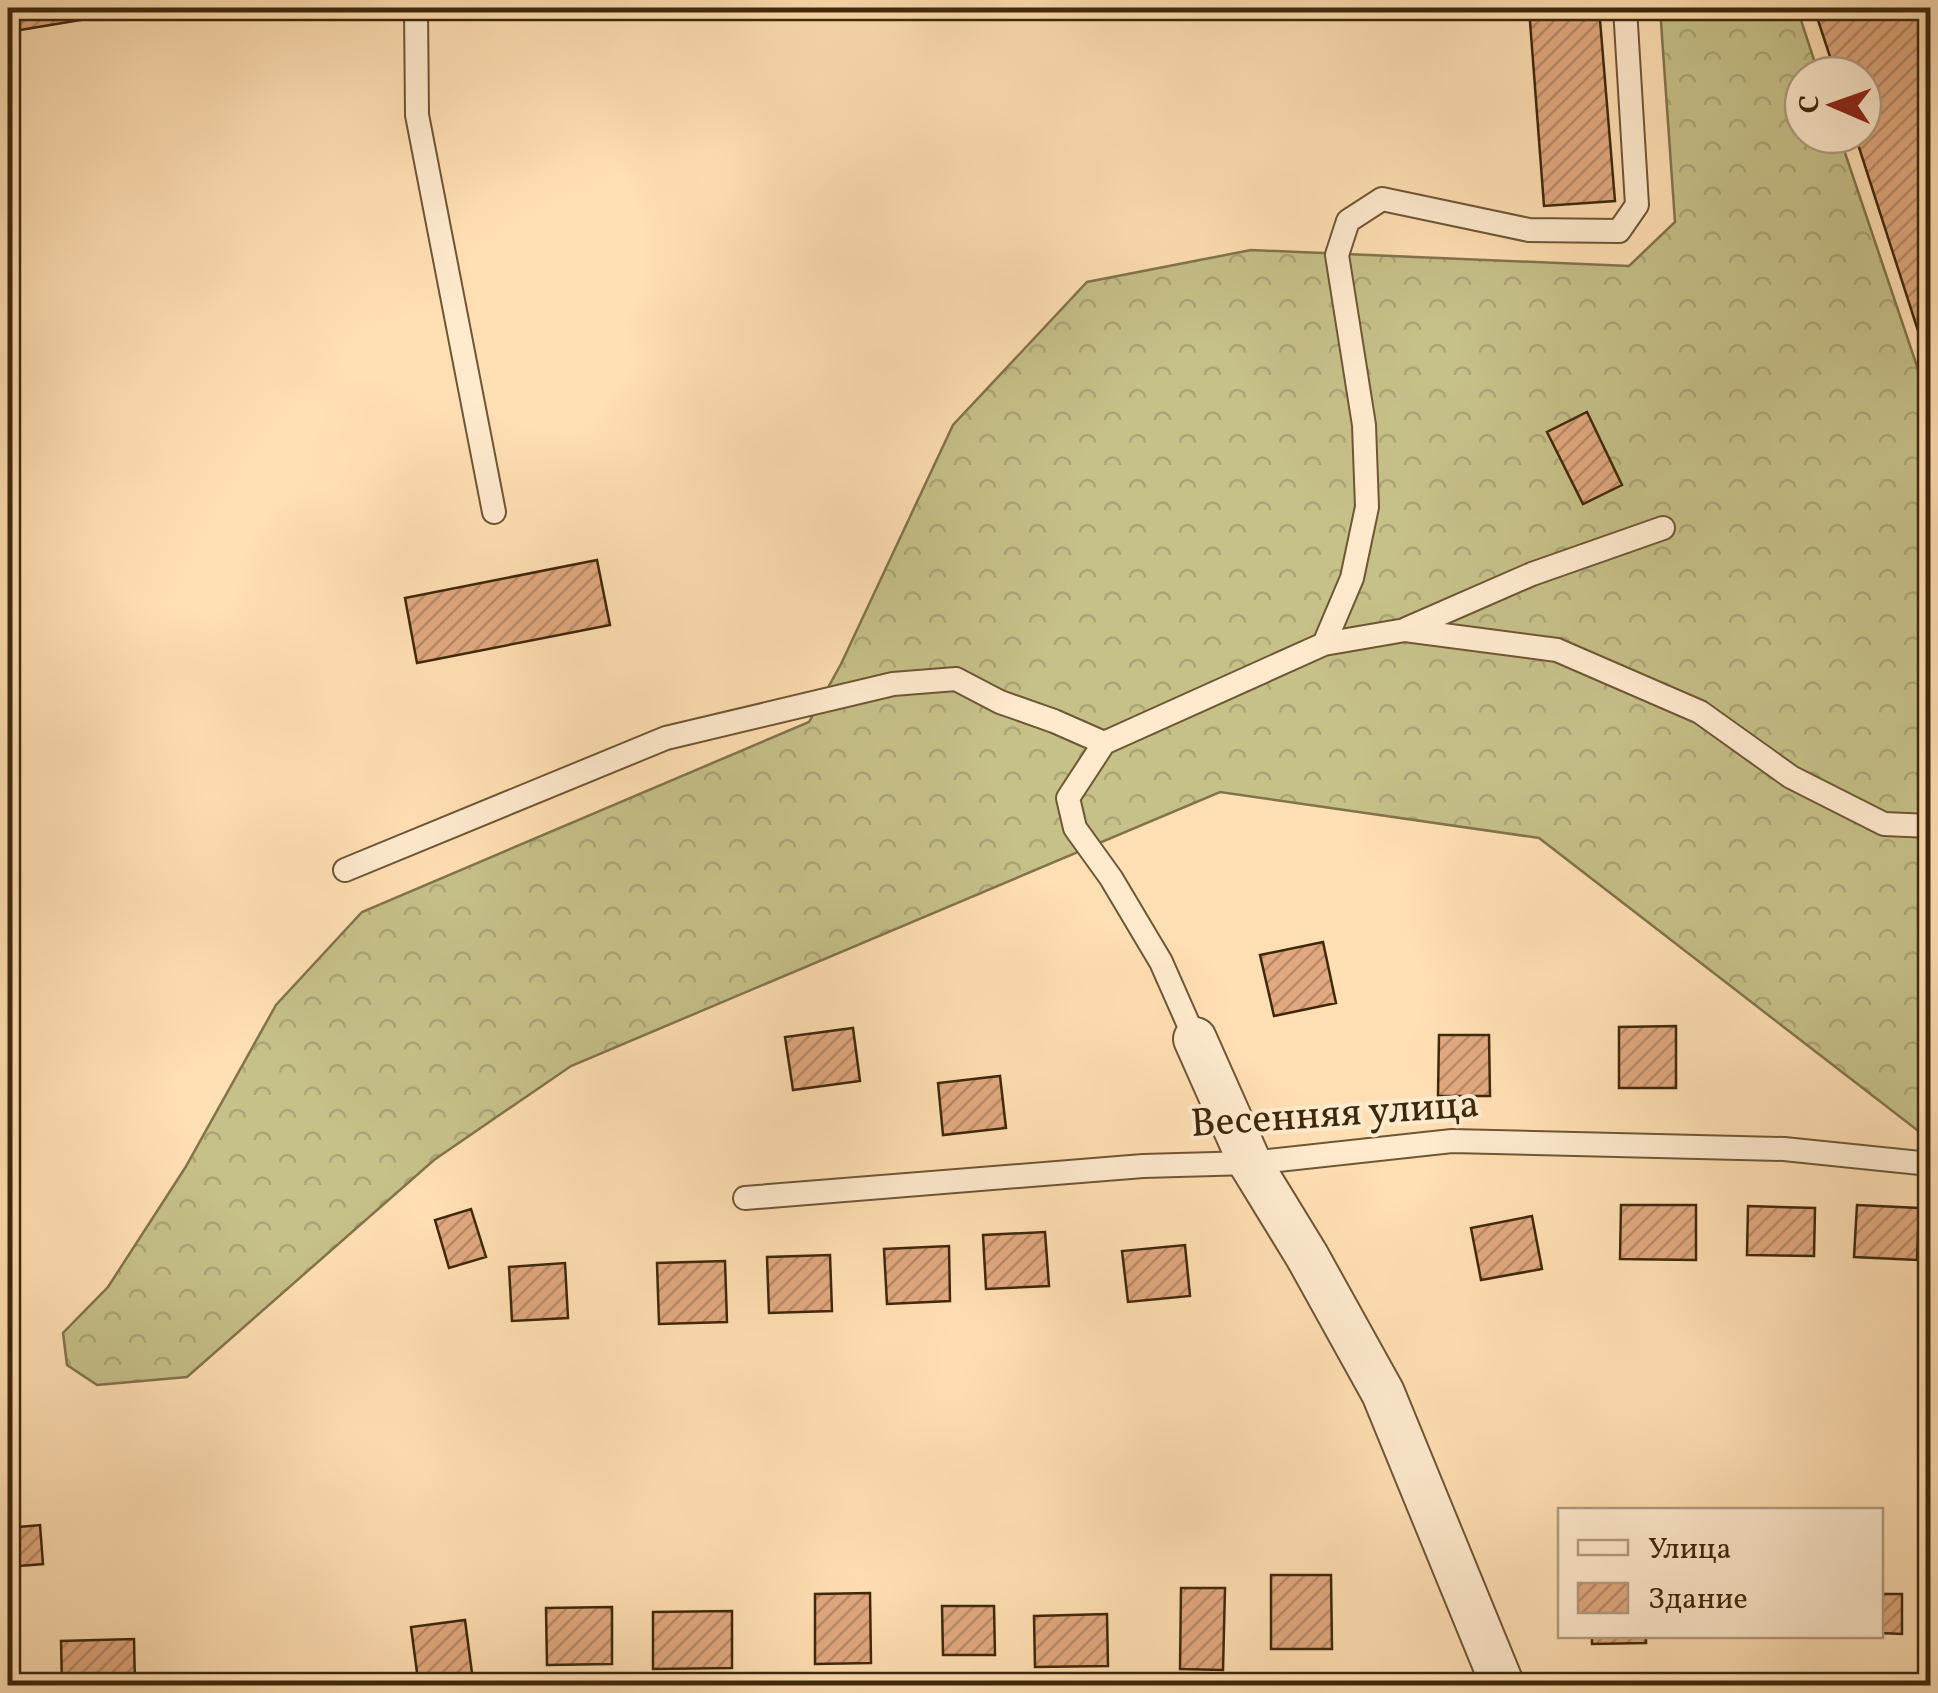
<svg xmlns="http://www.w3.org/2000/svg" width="1938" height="1693" viewBox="0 0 1938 1693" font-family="Vollkorn,serif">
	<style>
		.forest { fill: url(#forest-crowns); stroke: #82744a; stroke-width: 2.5 }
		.building { fill: url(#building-hatch); stroke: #3f280a; stroke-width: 2.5 }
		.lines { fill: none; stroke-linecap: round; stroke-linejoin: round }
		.lane-casing { stroke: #6f5634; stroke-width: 26 }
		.street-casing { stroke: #6f5634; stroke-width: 46 }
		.lane { stroke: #ffeace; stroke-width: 22 }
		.street { stroke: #ffeace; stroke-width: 42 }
		.labels { text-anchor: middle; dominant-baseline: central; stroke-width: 8; stroke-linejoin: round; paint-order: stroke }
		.street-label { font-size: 40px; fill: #3f280a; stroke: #ffeace }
	</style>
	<defs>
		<pattern id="forest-crowns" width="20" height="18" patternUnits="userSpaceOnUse" patternTransform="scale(2.5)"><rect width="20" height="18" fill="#c6c089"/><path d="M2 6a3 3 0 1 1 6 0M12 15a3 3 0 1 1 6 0" fill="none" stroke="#aba575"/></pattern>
		<pattern id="building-hatch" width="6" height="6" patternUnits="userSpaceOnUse" patternTransform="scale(2.5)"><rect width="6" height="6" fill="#e2a980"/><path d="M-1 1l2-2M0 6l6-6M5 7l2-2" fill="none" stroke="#b98a67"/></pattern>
	</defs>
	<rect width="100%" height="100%" fill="#ffdfb3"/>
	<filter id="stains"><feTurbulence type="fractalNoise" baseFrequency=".002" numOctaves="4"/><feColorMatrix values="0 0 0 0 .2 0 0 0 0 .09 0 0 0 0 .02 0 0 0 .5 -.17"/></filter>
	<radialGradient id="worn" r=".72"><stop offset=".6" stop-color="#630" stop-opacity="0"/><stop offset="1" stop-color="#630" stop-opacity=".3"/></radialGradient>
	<path class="forest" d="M1660 8H1797L1819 75H1803V135H1839L1926 393 1930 394V1140L1539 838 1220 792 571 1066 434 1160 187 1377 97 1385 67 1365 63 1333 108 1287 185 1168 276 1005 362 912 809 722 841 664 953 425 1087 282 1251 250 1629 266 1675 222Z"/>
	<path class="building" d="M8 8H153L8 32Z
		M1529 8H1599L1615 201 1544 206Z
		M1814 8H1930V368L1855 135H1863V75H1836Z
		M1587 412 1622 485 1583 504 1547 432Z
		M597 560 610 625 417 663 405 598Z
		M1323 942 1336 1003 1274 1016 1260 955Z
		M1676 1026V1088H1619V1027Z
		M853 1028 860 1081 793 1090 785 1037Z
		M1439 1035H1489L1490 1096H1438Z
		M1000 1076 1006 1128 943 1135 938 1083Z
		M1621 1205H1696V1260L1620 1259Z
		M1857 1205 1919 1208 1917 1260 1854 1257Z
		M1748 1206 1815 1208 1814 1256 1747 1255Z
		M471 1209 486 1257 449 1268 435 1220Z
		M1532 1216 1542 1269 1481 1280 1471 1228Z
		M1045 1232 1049 1286 986 1289 983 1235Z
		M1185 1245 1190 1296 1128 1302 1122 1251Z
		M949 1246 950 1301 887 1304 884 1249Z
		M830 1255 832 1311 769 1313 767 1257Z
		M725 1261 727 1322 659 1324 657 1263Z
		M565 1263 568 1318 512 1321 509 1267Z
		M40 1525 43 1564 8 1567V1528Z
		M1271 1575H1331L1332 1649H1271Z
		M1181 1588H1225L1223 1670 1180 1669Z
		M870 1593 871 1663 815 1664V1594Z
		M1880 1594H1902V1634L1880 1633Z
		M942 1606H994L995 1655H943Z
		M612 1607V1664L547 1665 546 1608Z
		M732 1611V1668L653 1669V1612Z
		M1107 1614 1108 1666 1035 1667 1034 1616Z
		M465 1620 472 1673 418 1680 411 1627Z
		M1592 1636H1646V1643L1592 1644Z
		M134 1639 135 1686H62L61 1641Z"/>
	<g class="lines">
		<defs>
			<path id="lane" d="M416 8 417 115 494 512
				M1406 629 1532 574 1663 528
				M1324 644 1352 578 1367 507 1364 425 1337 255 1348 221 1382 199 1529 230 1619 231 1637 205 1625 8
				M1104 743 1068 798 1075 828 1111 878 1161 962 1195 1039
				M345 870 666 738 893 684 956 679 1000 702 1054 721 1104 743 1324 644 1405 630 1557 650 1700 712 1791 777 1884 824 1930 826
				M745 1198 1143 1166 1250 1163 1452 1141 1784 1149 1930 1164"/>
			<path id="street" d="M1195 1039 1250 1163 1307 1256 1383 1393 1503 1686"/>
		</defs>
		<use href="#lane" class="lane-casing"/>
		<use href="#street" class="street-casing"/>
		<use href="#lane" class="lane"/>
		<use href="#street" class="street"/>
	</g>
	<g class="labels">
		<g class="street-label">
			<text transform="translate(1335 1116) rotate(-4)">Весенняя улица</text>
		</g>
	</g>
	<rect width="1938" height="1693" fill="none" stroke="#ffdfb3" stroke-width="40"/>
	<rect x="10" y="10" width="1918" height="1673" fill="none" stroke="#3f280a" stroke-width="5"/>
	<rect x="20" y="20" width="1898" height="1653" fill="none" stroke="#3f280a" stroke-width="2.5"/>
	<rect x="1558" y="1508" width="325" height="130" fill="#ffeace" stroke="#b29c80" stroke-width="2.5"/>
	<rect x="1578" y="1540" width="50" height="15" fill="#ffeace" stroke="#b29c80" stroke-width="2.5"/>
	<text x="1648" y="1558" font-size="30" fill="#3f280a">Улица</text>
	<rect x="1578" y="1583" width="50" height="30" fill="url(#building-hatch)" stroke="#b29c80" stroke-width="2.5"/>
	<text x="1648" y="1608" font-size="30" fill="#3f280a">Здание</text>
	<g transform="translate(1833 105) rotate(272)"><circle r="48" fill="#ffeace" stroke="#b29c80" stroke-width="2.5"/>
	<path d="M0-8L18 38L0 25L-18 38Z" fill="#8f2418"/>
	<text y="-15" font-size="28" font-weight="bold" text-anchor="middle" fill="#3f280a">С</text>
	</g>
	<rect width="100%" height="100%" filter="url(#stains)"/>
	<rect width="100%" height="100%" fill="url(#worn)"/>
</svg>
